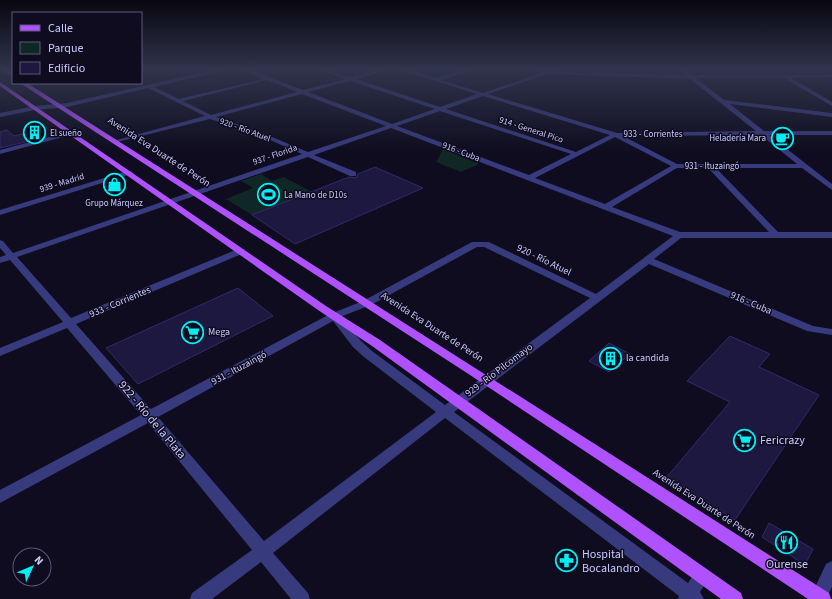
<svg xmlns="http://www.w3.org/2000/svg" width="832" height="599" viewBox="0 0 832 599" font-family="'Source Sans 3',sans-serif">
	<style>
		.green { fill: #0f2825 }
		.building { fill: #1d183f; stroke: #322a6b }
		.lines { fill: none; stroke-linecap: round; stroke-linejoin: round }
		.minor { fill: #373a7d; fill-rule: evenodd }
		.major { fill: #af51fe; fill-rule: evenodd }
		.labels { text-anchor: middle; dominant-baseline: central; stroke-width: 3; stroke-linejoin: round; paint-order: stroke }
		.far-street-label { font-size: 9px; fill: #cbcaff; stroke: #0e0c1e }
		.far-poi-label { font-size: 9px; fill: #cbcaff; stroke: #0e0c1e; text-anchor: start }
		.street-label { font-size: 10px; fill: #cbcaff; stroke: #0e0c1e }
		.poi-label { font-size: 10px; fill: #cbcaff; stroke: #0e0c1e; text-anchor: start }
		.near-street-label { font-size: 12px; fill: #cbcaff; stroke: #0e0c1e }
		.near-poi-label { font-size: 12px; fill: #cbcaff; stroke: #0e0c1e; text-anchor: start }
	</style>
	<rect width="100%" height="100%" fill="#0e0c1e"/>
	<path class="green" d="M443 149 479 164 461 172 436 162Z
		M261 174 272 181 284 177 312 192 252 215 226 199 253 188 241 181Z"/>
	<path class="building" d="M7 130 14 136 22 134 29 141 0 148V132Z
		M375 167 423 188 295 244 252 215 349 177 356 178 358 174Z
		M238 288 273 316 138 384 106 348Z
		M730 336 770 354 759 367 819 395 735 520 667 477 730 402 687 381Z
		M609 343 630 354 609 372 589 361Z
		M769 523 813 549 805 565 762 537Z"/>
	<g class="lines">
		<path class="minor" d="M218 69H229L154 87 179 99 263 79 240 69H248L303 90 345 79 318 69C329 69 343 78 352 77 365 75 377 69 390 69L356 79 440 107 477 94 397 69H406L435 78 467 70V72L441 80 483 93 541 73 532 69 546 71 559 69 554 72 686 75 679 69H685L692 75H832V77L791 78 832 102V106L784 78H696L724 100 832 113V117L730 104 764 131H832V135H769L832 184V190L802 168H716L778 232H832V238H681L654 259 813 326 832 329V335L807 331 649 264 454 412 688 583 696 571 702 568 708 571 710 576 700 592 704 599H678L679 596 445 418 273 553 308 593 310 599H291L261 562 212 599H190L192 593 252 550 148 423 0 503V490L141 415 67 328 0 356V348L63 322 10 260 0 263V257L6 255 0 248V240L3 241 13 253 302 154 261 136 210 119 113 143V141L205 116 148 88 67 107 35 110 0 117V113L35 106 67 103ZM547 74 690 79 756 131 617 133 488 94ZM267 80 297 92 211 115 183 101ZM350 81 435 109 392 124 308 92ZM302 94 386 126 308 152 265 134 216 117ZM483 96 610 135 576 152 446 109ZM440 111 571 154 529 175 397 126ZM391 128 673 236 596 294 489 242H472L363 301 330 314 151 409 76 324 244 253 245 251 244 249H238L71 318 17 257 308 157 350 176H356V172L314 155ZM761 135 797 164H677L623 136ZM615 137 671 166 605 204 535 178ZM677 168H708L769 232H680L612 207ZM477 247H484L590 298 445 405 372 351 361 341 340 317 371 305ZM333 321 353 347 364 357 436 412 264 541 158 417Z
			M72 131 74 132V134L0 154V150Z
			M127 171H130L134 173 0 215V210Z
			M832 561V587L826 599H812L811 596 826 564Z"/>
		<path class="major" d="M1 69H7L13 74V77Z
			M0 82 326 306 380 340 741 593 743 599H721L372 346 318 310 0 86Z
			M20 83H27L829 593 831 599H808L470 375Z"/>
	</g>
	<linearGradient id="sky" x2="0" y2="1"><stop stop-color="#080710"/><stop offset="0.45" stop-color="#30344c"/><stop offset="1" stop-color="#30344c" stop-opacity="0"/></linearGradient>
	<rect width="832" height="153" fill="url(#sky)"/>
	<defs>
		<symbol id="building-ring" viewBox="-11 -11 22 22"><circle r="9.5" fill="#0e0c1e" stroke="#01eff3" stroke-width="1.5"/><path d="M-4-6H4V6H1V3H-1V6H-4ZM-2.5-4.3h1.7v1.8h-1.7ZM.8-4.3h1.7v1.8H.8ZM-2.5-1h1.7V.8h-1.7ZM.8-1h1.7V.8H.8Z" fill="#01eff3"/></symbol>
		<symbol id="cafe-ring" viewBox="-11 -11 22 22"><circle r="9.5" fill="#0e0c1e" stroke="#01eff3" stroke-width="1.5"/><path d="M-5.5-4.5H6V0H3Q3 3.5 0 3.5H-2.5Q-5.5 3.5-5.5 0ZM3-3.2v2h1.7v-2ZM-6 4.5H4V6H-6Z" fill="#01eff3"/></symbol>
		<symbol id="shop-ring" viewBox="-11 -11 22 22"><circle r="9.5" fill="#0e0c1e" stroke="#01eff3" stroke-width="1.5"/><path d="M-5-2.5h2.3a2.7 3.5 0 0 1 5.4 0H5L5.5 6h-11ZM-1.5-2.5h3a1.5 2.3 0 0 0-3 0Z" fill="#01eff3"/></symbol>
		<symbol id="stadium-ring" viewBox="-11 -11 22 22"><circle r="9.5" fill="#0e0c1e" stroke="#01eff3" stroke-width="1.5"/><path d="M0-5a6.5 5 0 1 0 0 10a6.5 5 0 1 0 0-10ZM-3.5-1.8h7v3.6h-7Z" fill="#01eff3"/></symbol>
		<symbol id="supermarket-ring" viewBox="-11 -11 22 22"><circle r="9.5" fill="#0e0c1e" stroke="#01eff3" stroke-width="1.5"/><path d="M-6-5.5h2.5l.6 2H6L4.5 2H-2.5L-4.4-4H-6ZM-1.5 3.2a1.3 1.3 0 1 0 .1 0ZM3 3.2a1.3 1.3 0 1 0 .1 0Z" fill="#01eff3"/></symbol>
		<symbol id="restaurant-ring" viewBox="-11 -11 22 22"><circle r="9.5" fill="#0e0c1e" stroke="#01eff3" stroke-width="1.5"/><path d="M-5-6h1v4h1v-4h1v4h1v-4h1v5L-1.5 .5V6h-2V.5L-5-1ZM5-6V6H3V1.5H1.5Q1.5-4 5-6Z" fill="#01eff3"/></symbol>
		<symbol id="pharmacy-ring" viewBox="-11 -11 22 22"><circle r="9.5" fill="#0e0c1e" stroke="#01eff3" stroke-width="1.5"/><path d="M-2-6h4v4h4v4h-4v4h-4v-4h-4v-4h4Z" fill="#01eff3"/></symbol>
	</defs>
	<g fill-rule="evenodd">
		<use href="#building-ring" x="22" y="120" width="25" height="25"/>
		<use href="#cafe-ring" x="770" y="126" width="25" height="25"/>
		<use href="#shop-ring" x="102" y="172" width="25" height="25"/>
		<use href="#stadium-ring" x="256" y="182" width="25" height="25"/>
		<use href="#supermarket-ring" x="180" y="320" width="25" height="25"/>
		<use href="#building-ring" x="598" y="346" width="25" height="25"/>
		<use href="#supermarket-ring" x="732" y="428" width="25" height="25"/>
		<use href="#restaurant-ring" x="774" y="530" width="25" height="25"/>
		<use href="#pharmacy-ring" x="554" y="548" width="25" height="25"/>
	</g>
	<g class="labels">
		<g class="far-street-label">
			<text transform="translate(245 130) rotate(20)">920 - Río Atuel</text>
			<text transform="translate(531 130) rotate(18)">914 - General Pico</text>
			<text x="653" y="134">933 - Corrientes</text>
			<text transform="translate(461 152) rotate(21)">916 - Cuba</text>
			<text transform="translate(275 155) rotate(-19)">937 - Florida</text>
			<text x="712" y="166">931 - Ituzaingó</text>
			<text transform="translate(62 183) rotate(-17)">939 - Madrid</text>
		</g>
		<g class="far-poi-label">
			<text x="50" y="133">El sueño</text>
			<text x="766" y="138" text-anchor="end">Heladería Mara</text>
			<text x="284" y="195">La Mano de D10s</text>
			<text x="114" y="203" text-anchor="middle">Grupo Márquez</text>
		</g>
		<g class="street-label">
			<text transform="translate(159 152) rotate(33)">Avenida Eva Duarte de Perón</text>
			<text transform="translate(544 260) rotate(26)">920 - Río Atuel</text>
			<text transform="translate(120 302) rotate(-23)">933 - Corrientes</text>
			<text transform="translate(751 303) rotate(23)">916 - Cuba</text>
			<text transform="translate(432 327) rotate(33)">Avenida Eva Duarte de Perón</text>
			<text transform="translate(239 368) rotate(-28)">931 - Ituzaingó</text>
			<text transform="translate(499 370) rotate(-37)">929 - Río Pilcomayo</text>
			<text transform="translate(704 504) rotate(33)">Avenida Eva Duarte de Perón</text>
		</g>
		<g class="poi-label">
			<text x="208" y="332">Mega</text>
			<text x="626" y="358">la candida</text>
		</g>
		<g class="near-street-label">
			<text transform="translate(152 420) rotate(50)">922 - Río de la Plata</text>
		</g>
		<g class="near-poi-label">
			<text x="760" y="440">Fericrazy</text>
			<text x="582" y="554">Hospital<tspan x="582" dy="14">Bocalandro</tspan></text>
			<text x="787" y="564" text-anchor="middle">Ourense</text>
		</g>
	</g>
	<rect x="12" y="12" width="130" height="72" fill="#0e0c1e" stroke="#5a5878"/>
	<rect x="20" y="25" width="20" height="6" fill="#af51fe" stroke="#5a5878"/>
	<text x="48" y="32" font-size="12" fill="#cbcaff">Calle</text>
	<rect x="20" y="42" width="20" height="12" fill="#0f2825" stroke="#5a5878"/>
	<text x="48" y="52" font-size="12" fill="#cbcaff">Parque</text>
	<rect x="20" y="62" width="20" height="12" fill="#1d183f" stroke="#5a5878"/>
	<text x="48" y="72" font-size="12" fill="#cbcaff">Edificio</text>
	<g transform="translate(32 567) rotate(46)"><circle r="19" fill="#0e0c1e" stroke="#5a5878"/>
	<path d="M0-3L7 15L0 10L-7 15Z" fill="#01eff3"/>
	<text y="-6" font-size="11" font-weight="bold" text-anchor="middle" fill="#cbcaff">N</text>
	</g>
</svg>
